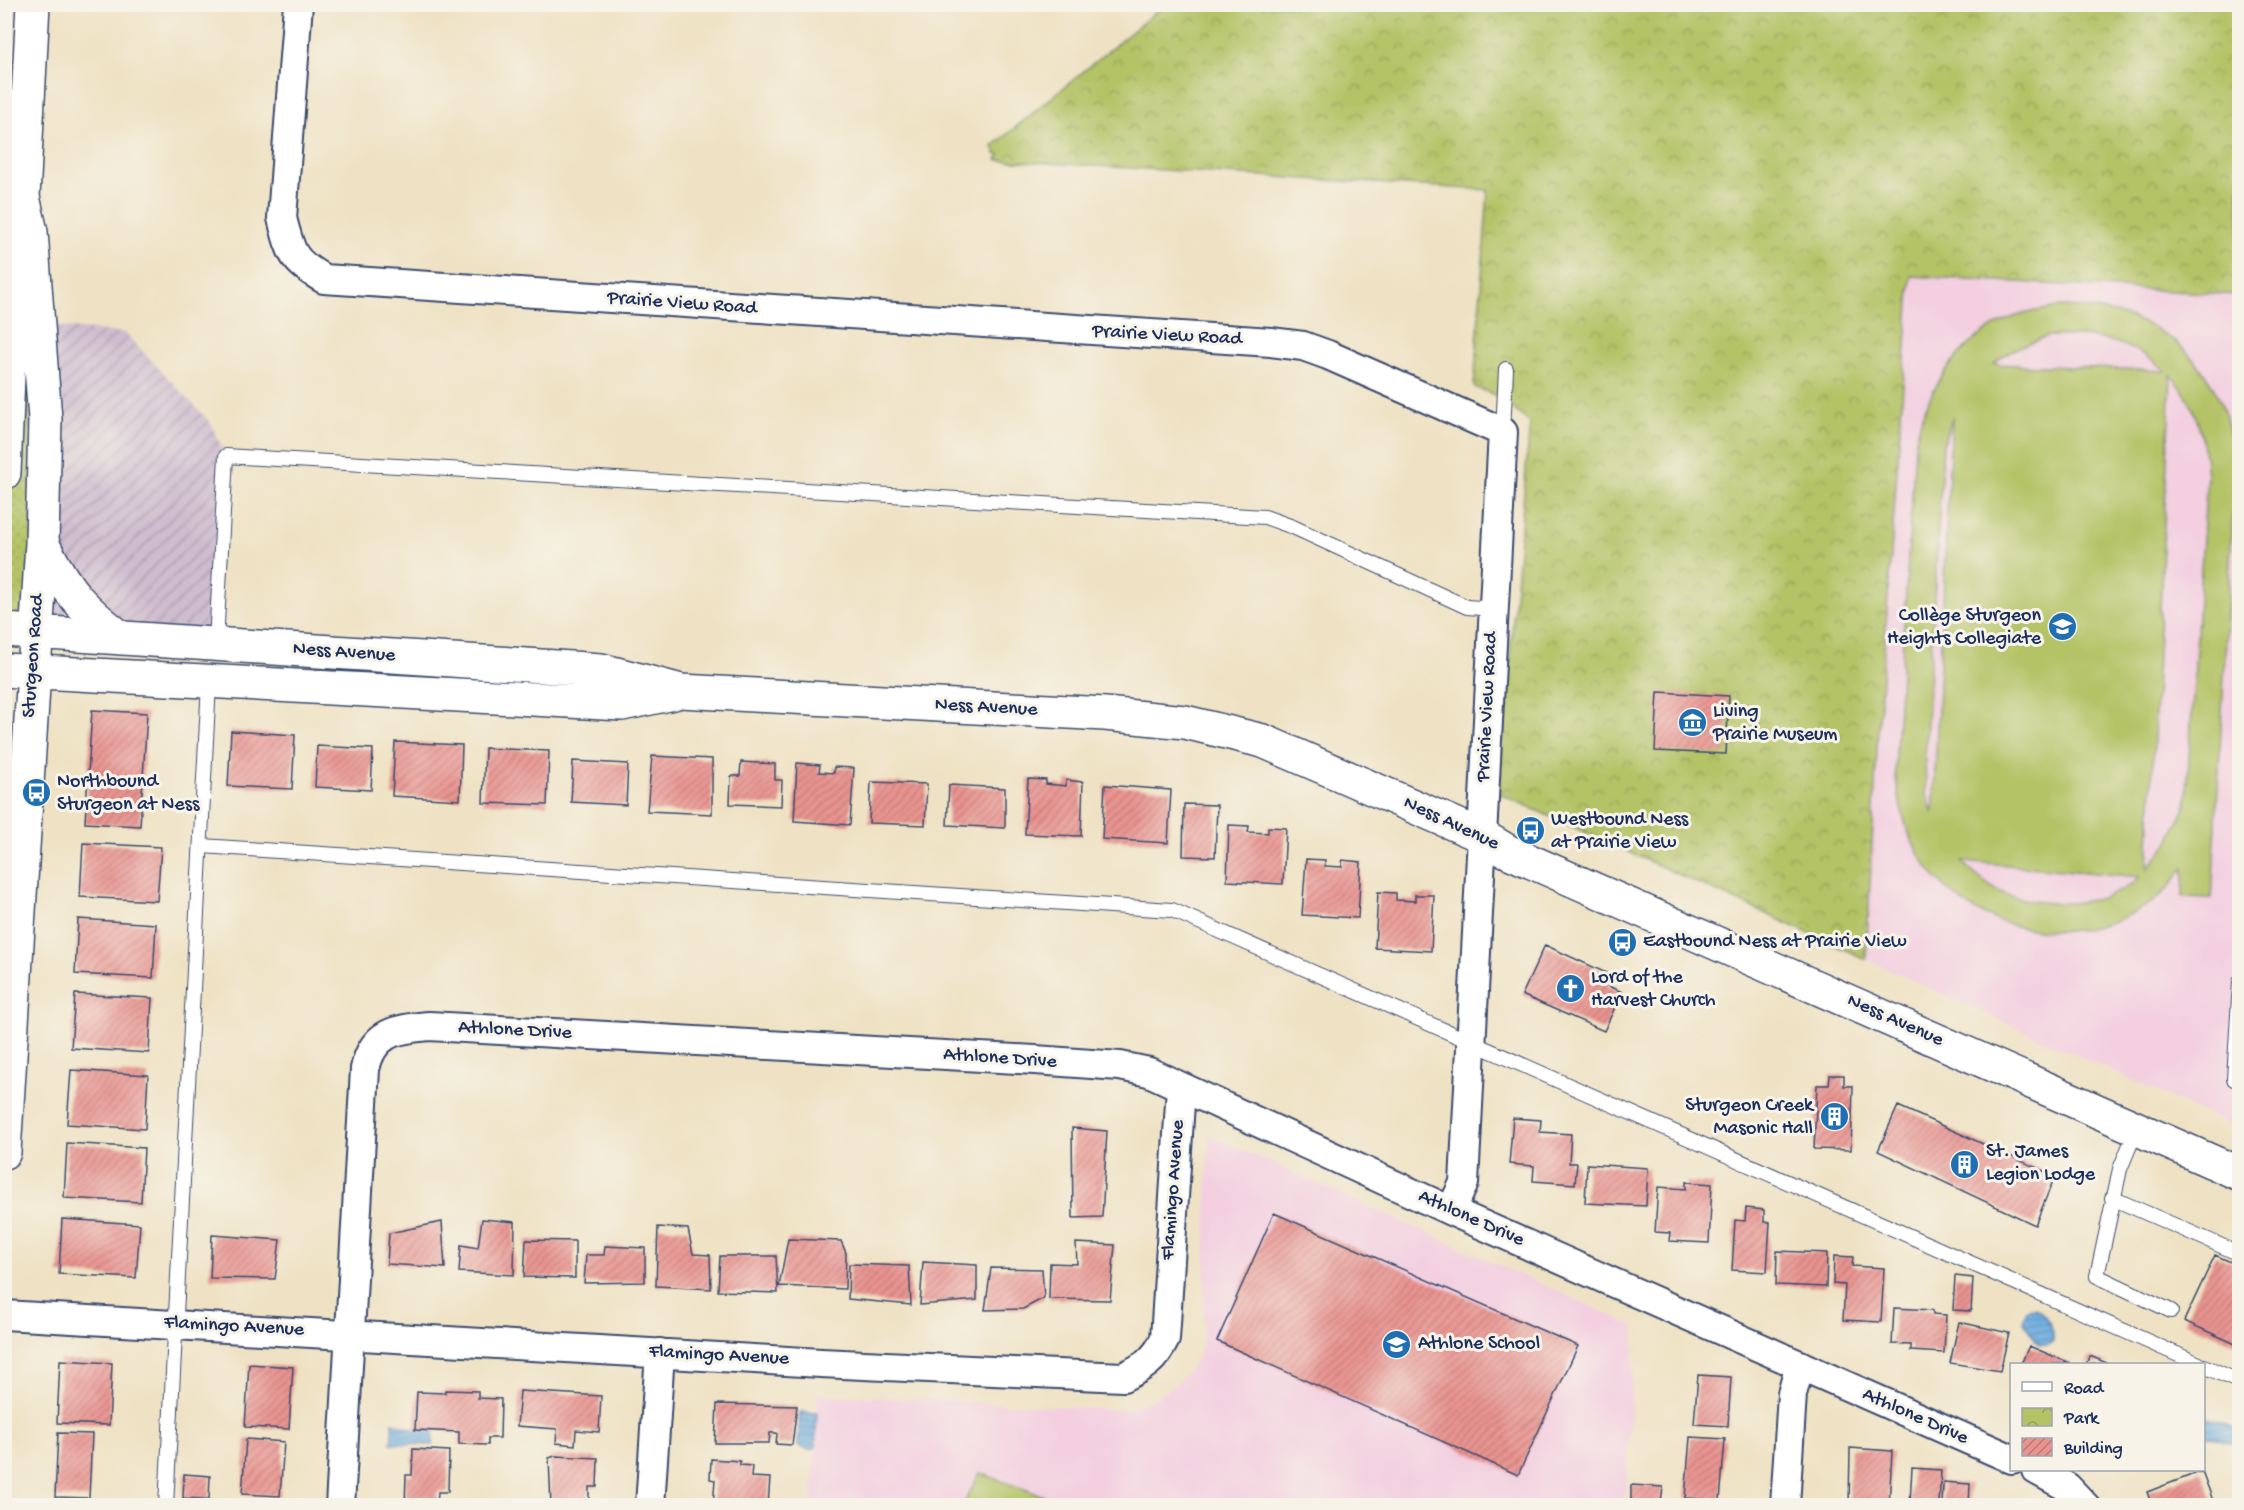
<svg xmlns="http://www.w3.org/2000/svg" width="2244" height="1510" viewBox="0 0 2244 1510" font-family="'Gochi Hand',sans-serif">
	<style>
		.built { fill: #f3cfe0 }
		.industrial { fill: url(#industrial-furrows) }
		.grass { fill: url(#grass-dots); stroke: #687962; stroke-width: 1.5 }
		.park { fill: url(#park-crowns); stroke: #687962; stroke-width: 1.5 }
		.pitch { fill: #b4c366; stroke: #687962; stroke-width: 1.5; fill-rule: evenodd }
		.water { fill: url(#water-rules); stroke: #436d9e; stroke-width: 1.5 }
		.building { fill: url(#building-hatch) }
		.lines { fill: none; stroke-linecap: round; stroke-linejoin: round }
		.service-casing { stroke: #3b4a6d; stroke-width: 16 }
		.minor-casing { stroke: #3b4a6d; stroke-width: 32 }
		.secondary-casing { stroke: #3b4a6d; stroke-width: 36 }
		.service { stroke: #fff; stroke-width: 14 }
		.minor { stroke: #fff; stroke-width: 28 }
		.secondary { stroke: #fff; stroke-width: 33 }
		.labels { text-anchor: middle; dominant-baseline: central; stroke-width: 6; stroke-linejoin: round; paint-order: stroke }
		.street-label { font-size: 20px; fill: #1b2f5e; stroke: #f7f3e8 }
		.poi-label { font-size: 20px; fill: #1b2f5e; stroke: #f7f3e8; text-anchor: start }
	</style>
	<defs>
		<pattern id="industrial-furrows" width="10" height="10" patternUnits="userSpaceOnUse" patternTransform="scale(1.5)"><rect width="10" height="10" fill="#cfbdcf"/><path d="M-1 1l2-2M0 10L10 0M9 11l2-2" fill="none" stroke="#a79aab"/></pattern>
		<pattern id="grass-dots" width="8" height="8" patternUnits="userSpaceOnUse" patternTransform="scale(1.5)"><rect width="8" height="8" fill="#b4c366"/><path d="M2 2h.1M6 6h.1" fill="none" stroke="#929f57" stroke-width="1.8" stroke-linecap="round"/></pattern>
		<pattern id="park-crowns" width="20" height="18" patternUnits="userSpaceOnUse" patternTransform="scale(1.5)"><rect width="20" height="18" fill="#b4c366"/><path d="M2 6a3 3 0 1 1 6 0M12 15a3 3 0 1 1 6 0" fill="none" stroke="#929f57"/></pattern>
		<pattern id="water-rules" width="6" height="5" patternUnits="userSpaceOnUse" patternTransform="scale(1.5)"><rect width="6" height="5" fill="#6babde"/><path d="M0 2.5h6" fill="none" stroke="#578cb7"/></pattern>
		<pattern id="building-hatch" width="6" height="6" patternUnits="userSpaceOnUse" patternTransform="scale(1.5)"><rect width="6" height="6" fill="#ea9490"/><path d="M-1 1l2-2M0 6l6-6M5 7l2-2" fill="none" stroke="#bd7979"/></pattern>
	</defs>
	<rect width="100%" height="100%" fill="#f7f3e8"/>
	<filter id="ink" filterUnits="userSpaceOnUse"><feTurbulence type="fractalNoise" baseFrequency=".0167" numOctaves="2"/><feDisplacementMap in="SourceGraphic" scale="12" xChannelSelector="R" yChannelSelector="G"/><feConvolveMatrix kernelMatrix="1 2 1 2 8 2 1 2 1" color-interpolation-filters="sRGB"/></filter>
	<filter id="wash" filterUnits="userSpaceOnUse"><feTurbulence type="fractalNoise" baseFrequency=".008" numOctaves="4" result="noise"/><feDisplacementMap in="SourceGraphic" scale="24" xChannelSelector="R" yChannelSelector="G"/><feGaussianBlur stdDeviation="1.35" result="paint"/><feColorMatrix in="noise" values="0 0 0 0 0 0 0 0 0 0 0 0 0 0 0 0 0 1.4 0 .05"/><feComposite in="paint" operator="in"/></filter>
	<g filter="url(#wash)">
		<rect width="100%" height="100%" fill="#efe2c4"/>
		<path class="built" d="M1903 275 2239 295V1129L1866 959Z
			M1209 1135 1635 1326 1625 1505 812 1506 818 1394 1123 1410 1154 1399 1175 1385 1193 1365 1203 1344Z"/>
		<path class="industrial" d="M37 325 125 333 210 422 226 456 216 643 35 632Z"/>
		<path class="grass" d="M23 197 35 632 5 630 4 472Z"/>
		<path class="park" d="M1164 5H2239V295L1911 276 1877 748 1866 959 1498 793 1530 423 1498 396 1474 387 1488 190 997 160 1000 155 996 154 993 146Z"/>
		<path class="pitch" d="M2061 307C2164 307 2228 366 2235 469L2212 898 2183 897 2184 868C2176 877 2169 889 2160 896 2085 955 1966 939 1918 852 1903 826 1898 798 1895 769L1915 446C1924 394 1956 342 2007 320 2024 312 2043 310 2061 307ZM2048 336C2093 334 2131 340 2166 371L1994 364C2008 349 2029 343 2048 336ZM2171 375C2197 403 2204 438 2207 475L2186 806 2167 845 2148 868ZM1953 416 1951 432 1933 814 1926 792 1925 757 1943 444ZM1962 862 1963 861 2140 877C2108 908 2041 909 2003 893 1988 887 1973 873 1962 862Z
			M980 1473 1068 1505H963Z"/>
		<path class="water" d="M2035 1308C2046 1314 2055 1329 2053 1341L2048 1345 2039 1344 2023 1322 2027 1309Z
			M800 1412 817 1413 815 1447 809 1450 798 1446Z
			M2209 1418 2237 1429 2240 1432 2238 1441 2231 1443 2204 1434V1419Z
			M393 1422 415 1430 433 1431V1445L391 1443Z"/>
		<g id="blocks">
			<path class="building" d="M1658 692 1729 696 1726 754 1655 751Z
				M92 710 147 713 140 826 85 823Z
				M231 731 295 735 292 789 228 786Z
				M395 742 462 745 460 800 392 796Z
				M317 746 373 749 371 790 315 787Z
				M485 748 549 751 547 805 483 803Z
				M652 756 712 759V814L647 811Z
				M573 761 628 764 626 805 571 802Z
				M741 762 775 764V780H782L781 806 730 804 731 776H740Z
				M797 763 820 765 819 772 834 773V767L854 768 850 825 794 821Z
				M1028 779 1046 780V784L1066 786V780L1083 782 1081 836 1025 834Z
				M871 782 927 784 925 825 869 823Z
				M949 785 1005 788V828L947 825Z
				M1105 785 1171 790 1168 843 1102 839Z
				M1184 804 1217 805 1215 857 1183 856Z
				M1229 825 1249 826 1248 832 1268 833V827L1286 828 1283 884 1227 881Z
				M83 843 161 847 157 901 80 897Z
				M1306 859 1325 860V866L1342 867V860L1361 862 1358 918 1302 915Z
				M1378 892 1396 893V900L1415 901V895H1434L1431 951 1375 948Z
				M78 919 156 924 153 978 75 974Z
				M1545 945 1613 976 1608 986 1622 992 1604 1031 1522 995Z
				M75 994 152 998 149 1053 71 1048Z
				M71 1070 148 1075 145 1129 67 1124Z
				M1830 1075H1844V1086H1853L1851 1150 1814 1149 1817 1085H1829Z
				M1898 1106 2055 1176 2035 1225 1878 1151Z
				M1513 1118 1541 1120 1540 1132 1571 1134 1569 1163H1577L1575 1184 1533 1181 1534 1166 1509 1164Z
				M1072 1128 1107 1131 1102 1217 1073 1218Z
				M67 1143 144 1148 141 1202 64 1198Z
				M1587 1164 1648 1168 1646 1206 1585 1203Z
				M1686 1182 1712 1184 1709 1243 1669 1241 1670 1233 1655 1232 1658 1187 1686 1189Z
				M1746 1208 1764 1210V1222H1770L1767 1272 1732 1270 1735 1220 1745 1221Z
				M1274 1213 1578 1346 1518 1475 1217 1341Z
				M62 1219 140 1224 136 1278 59 1274Z
				M482 1219 515 1222 514 1275 459 1272 461 1245 478 1248Z
				M442 1222 445 1268 387 1264 389 1233Z
				M658 1227 688 1229 693 1254 710 1255 711 1289 656 1286Z
				M212 1235 280 1240 275 1279 210 1278Z
				M788 1239 841 1241 846 1253 845 1289 779 1286Z
				M526 1240 575 1241V1278L524 1277Z
				M1076 1243 1115 1245 1110 1300 1049 1299 1050 1263 1077 1264Z
				M605 1246 645 1248V1282L584 1283 586 1255H604Z
				M1777 1251 1827 1253 1826 1287 1776 1285Z
				M2215 1255 2240 1266V1346L2184 1321Z
				M720 1256H776L778 1293 718 1291Z
				M1834 1256 1853 1257 1852 1266 1884 1268 1881 1322 1843 1320 1845 1285 1833 1284Z
				M923 1262 977 1265V1300L920 1305Z
				M849 1264 909 1266 911 1305 848 1299Z
				M991 1268 1042 1269 1044 1298 1023 1309 985 1310Z
				M1955 1276 1973 1278 1971 1311 1953 1310Z
				M1894 1308 1933 1310V1314L1946 1315 1944 1353 1911 1351V1345L1892 1344Z
				M1959 1322 2009 1333 2000 1371 1950 1363Z
				M2029 1346 2072 1364H2021Z
				M2090 1356 2109 1364H2086Z
				M60 1360 112 1363 109 1425 57 1423Z
				M249 1364 293 1367 289 1429 245 1427Z
				M1698 1375 1731 1377 1728 1426 1694 1424Z
				M445 1390 478 1391V1398L501 1399 500 1438H488V1445L459 1444V1432L415 1430 417 1392 445 1393Z
				M520 1391 601 1396 599 1432 576 1430 575 1445 556 1443 557 1429 517 1426Z
				M717 1404 797 1406 792 1445 776 1444 777 1433H770L769 1443H715Z
				M58 1433 92 1434 89 1498 55 1497Z
				M1690 1437 1725 1439 1720 1501 1685 1498Z
				M246 1439 284 1442 280 1496 242 1494Z
				M1850 1448 1892 1451 1889 1506H1849Z
				M413 1449 449 1451 448 1492H438L437 1506H405L406 1475H412Z
				M555 1456 598 1458 597 1487H589V1506H551L549 1458Z
				M711 1459 740 1461V1465L752 1466 751 1477 770 1478 768 1505 713 1506 715 1480 710 1479Z
				M1912 1468 1941 1470 1939 1503 1910 1502Z
				M2202 1471 2215 1506H2152L2147 1492Z
				M184 1474 210 1476 209 1499 183 1498Z
				M1943 1482 1970 1484 1969 1506H1942Z
				M1631 1485 1663 1487 1661 1504 1631 1502Z"/>
		</g>
	</g>
	<g filter="url(#ink)">
		<use href="#blocks" fill-opacity="0" stroke="#3b4a6d" stroke-width="1.5"/>
		<g class="lines">
			<defs>
				<path id="service" d="M1503 432 1506 369
					M216 643 226 456 1265 517 1293 527 1467 607 1494 609
					M202 846 1172 910 2199 1364
					M2240 982 2234 1079 2240 1080
					M2137 1128 2120 1169 2097 1276 2171 1311
					M2112 1198 2240 1254
					M2204 1366 2240 1382
					M166 1506 209 683"/>
				<path id="minor" d="M298 4 282 218C291 253 292 261 324 279L1271 342 1303 346 1328 355 1503 432 1464 1183 1451 1211
					M4 1315 821 1363 1123 1377C1144 1367 1155 1360 1165 1339L1181 1087
					M2036 1470 2067 1487 2085 1506
					M340 1506 365 1069C373 1032 396 1029 429 1026L1035 1060 1120 1066 1149 1072 1451 1211 2012 1459
					M650 1506 660 1353
					M1785 1506 1792 1394 1800 1365"/>
				<path id="secondary" d="M4 473 14 230 23 197 33 4
					M42 543C66 590 79 606 121 638
					M4 630 601 670 681 691 1105 714 1185 722 1263 741 1482 836 1507 851 2240 1174
					M4 670 622 704 674 693
					M4 1152 42 543 45 419 31 232 23 197"/>
			</defs>
			<use href="#service" class="service-casing"/>
			<use href="#minor" class="minor-casing"/>
			<use href="#secondary" class="secondary-casing"/>
			<use href="#service" class="service"/>
			<use href="#minor" class="minor"/>
			<use href="#secondary" class="secondary"/>
		</g>
	</g>
	<defs>
		<symbol id="school-disc" viewBox="-11 -11 22 22"><circle r="9.5" fill="#1f6fb2" stroke="#f7f3e8"/><path d="M0-5L7-2L0 1L-7-2ZM-4 1L0 2.5L4 1V4Q0 6-4 4Z" fill="#fff"/></symbol>
		<symbol id="museum-disc" viewBox="-11 -11 22 22"><circle r="9.5" fill="#1f6fb2" stroke="#f7f3e8"/><path d="M0-6L6-3V-2H-6V-3ZM-5-1h2V3h-2ZM-1-1h2V3h-2ZM3-1h2V3H3ZM-6 4H6V6H-6Z" fill="#fff"/></symbol>
		<symbol id="bus-disc" viewBox="-11 -11 22 22"><circle r="9.5" fill="#1f6fb2" stroke="#f7f3e8"/><path d="M-5-6H5V4H4V6H2V4H-2V6H-4V4H-5ZM-3.5-4V0h7V-4ZM-3.5 1.2v1.5H-2V1.2ZM2 1.2v1.5H3.5V1.2Z" fill="#fff"/></symbol>
		<symbol id="church-disc" viewBox="-11 -11 22 22"><circle r="9.5" fill="#1f6fb2" stroke="#f7f3e8"/><path d="M-1.2-6h2.4v3.5h3.3v2.4h-3.3V6h-2.4V-.1h-3.3v-2.4h3.3Z" fill="#fff"/></symbol>
		<symbol id="building-disc" viewBox="-11 -11 22 22"><circle r="9.5" fill="#1f6fb2" stroke="#f7f3e8"/><path d="M-4-6H4V6H1V3H-1V6H-4ZM-2.5-4.3h1.7v1.8h-1.7ZM.8-4.3h1.7v1.8H.8ZM-2.5-1h1.7V.8h-1.7ZM.8-1h1.7V.8H.8Z" fill="#fff"/></symbol>
	</defs>
	<g fill-rule="evenodd">
		<use href="#school-disc" x="2046" y="610" width="33" height="33"/>
		<use href="#museum-disc" x="1676" y="706" width="33" height="33"/>
		<use href="#bus-disc" x="20" y="776" width="33" height="33"/>
		<use href="#bus-disc" x="1514" y="814" width="33" height="33"/>
		<use href="#bus-disc" x="1606" y="926" width="33" height="33"/>
		<use href="#church-disc" x="1554" y="972" width="33" height="33"/>
		<use href="#building-disc" x="1818" y="1100" width="33" height="33"/>
		<use href="#building-disc" x="1948" y="1148" width="33" height="33"/>
		<use href="#school-disc" x="1380" y="1328" width="33" height="33"/>
	</g>
	<g class="labels">
		<g class="street-label">
			<text transform="translate(682 304) rotate(4)">Prairie View Road</text>
			<text transform="translate(1167 336) rotate(3)">Prairie View Road</text>
			<text transform="translate(344 653) rotate(4)">Ness Avenue</text>
			<text transform="translate(34 656) rotate(-86)">Sturgeon Road</text>
			<text transform="translate(1488 707) rotate(-87)">Prairie View Road</text>
			<text transform="translate(986 708) rotate(3)">Ness Avenue</text>
			<text transform="translate(1451 824) rotate(25)">Ness Avenue</text>
			<text transform="translate(1895 1021) rotate(24)">Ness Avenue</text>
			<text transform="translate(515 1031) rotate(3)">Athlone Drive</text>
			<text transform="translate(1000 1059) rotate(4)">Athlone Drive</text>
			<text transform="translate(1174 1190) rotate(-86)">Flamingo Avenue</text>
			<text transform="translate(1471 1219) rotate(24)">Athlone Drive</text>
			<text transform="translate(234 1327) rotate(3)">Flamingo Avenue</text>
			<text transform="translate(719 1356) rotate(3)">Flamingo Avenue</text>
			<text transform="translate(1915 1417) rotate(24)">Athlone Drive</text>
		</g>
		<g class="poi-label">
			<text x="2041" y="616" text-anchor="end">Collège Sturgeon<tspan x="2041" dy="23">Heights Collegiate</tspan></text>
			<text x="1713" y="712">Living<tspan x="1713" dy="23">Prairie Museum</tspan></text>
			<text x="57" y="782">Northbound<tspan x="57" dy="23">Sturgeon at Ness</tspan></text>
			<text x="1551" y="820">Westbound Ness<tspan x="1551" dy="23">at Prairie View</tspan></text>
			<text x="1643" y="942">Eastbound Ness at Prairie View</text>
			<text x="1591" y="978">Lord of the<tspan x="1591" dy="23">Harvest Church</tspan></text>
			<text x="1813" y="1106" text-anchor="end">Sturgeon Creek<tspan x="1813" dy="23">Masonic Hall</tspan></text>
			<text x="1986" y="1152">St. James<tspan x="1986" dy="23">Legion Lodge</tspan></text>
			<text x="1418" y="1344">Athlone School</text>
		</g>
	</g>
	<rect width="2244" height="1510" fill="none" stroke="#f7f3e8" stroke-width="24"/>
	<rect x="2010" y="1363" width="195" height="108" fill="#f7f3e8" stroke="#9fa5b1" stroke-width="1.5"/>
	<rect x="2022" y="1382" width="30" height="9" fill="#ffffff" stroke="#9fa5b1" stroke-width="1.5"/>
	<text x="2064" y="1393" font-size="18" fill="#1b2f5e">Road</text>
	<rect x="2022" y="1408" width="30" height="18" fill="url(#park-crowns)" stroke="#9fa5b1" stroke-width="1.5"/>
	<text x="2064" y="1423" font-size="18" fill="#1b2f5e">Park</text>
	<rect x="2022" y="1438" width="30" height="18" fill="url(#building-hatch)" stroke="#9fa5b1" stroke-width="1.5"/>
	<text x="2064" y="1453" font-size="18" fill="#1b2f5e">Building</text>
</svg>
